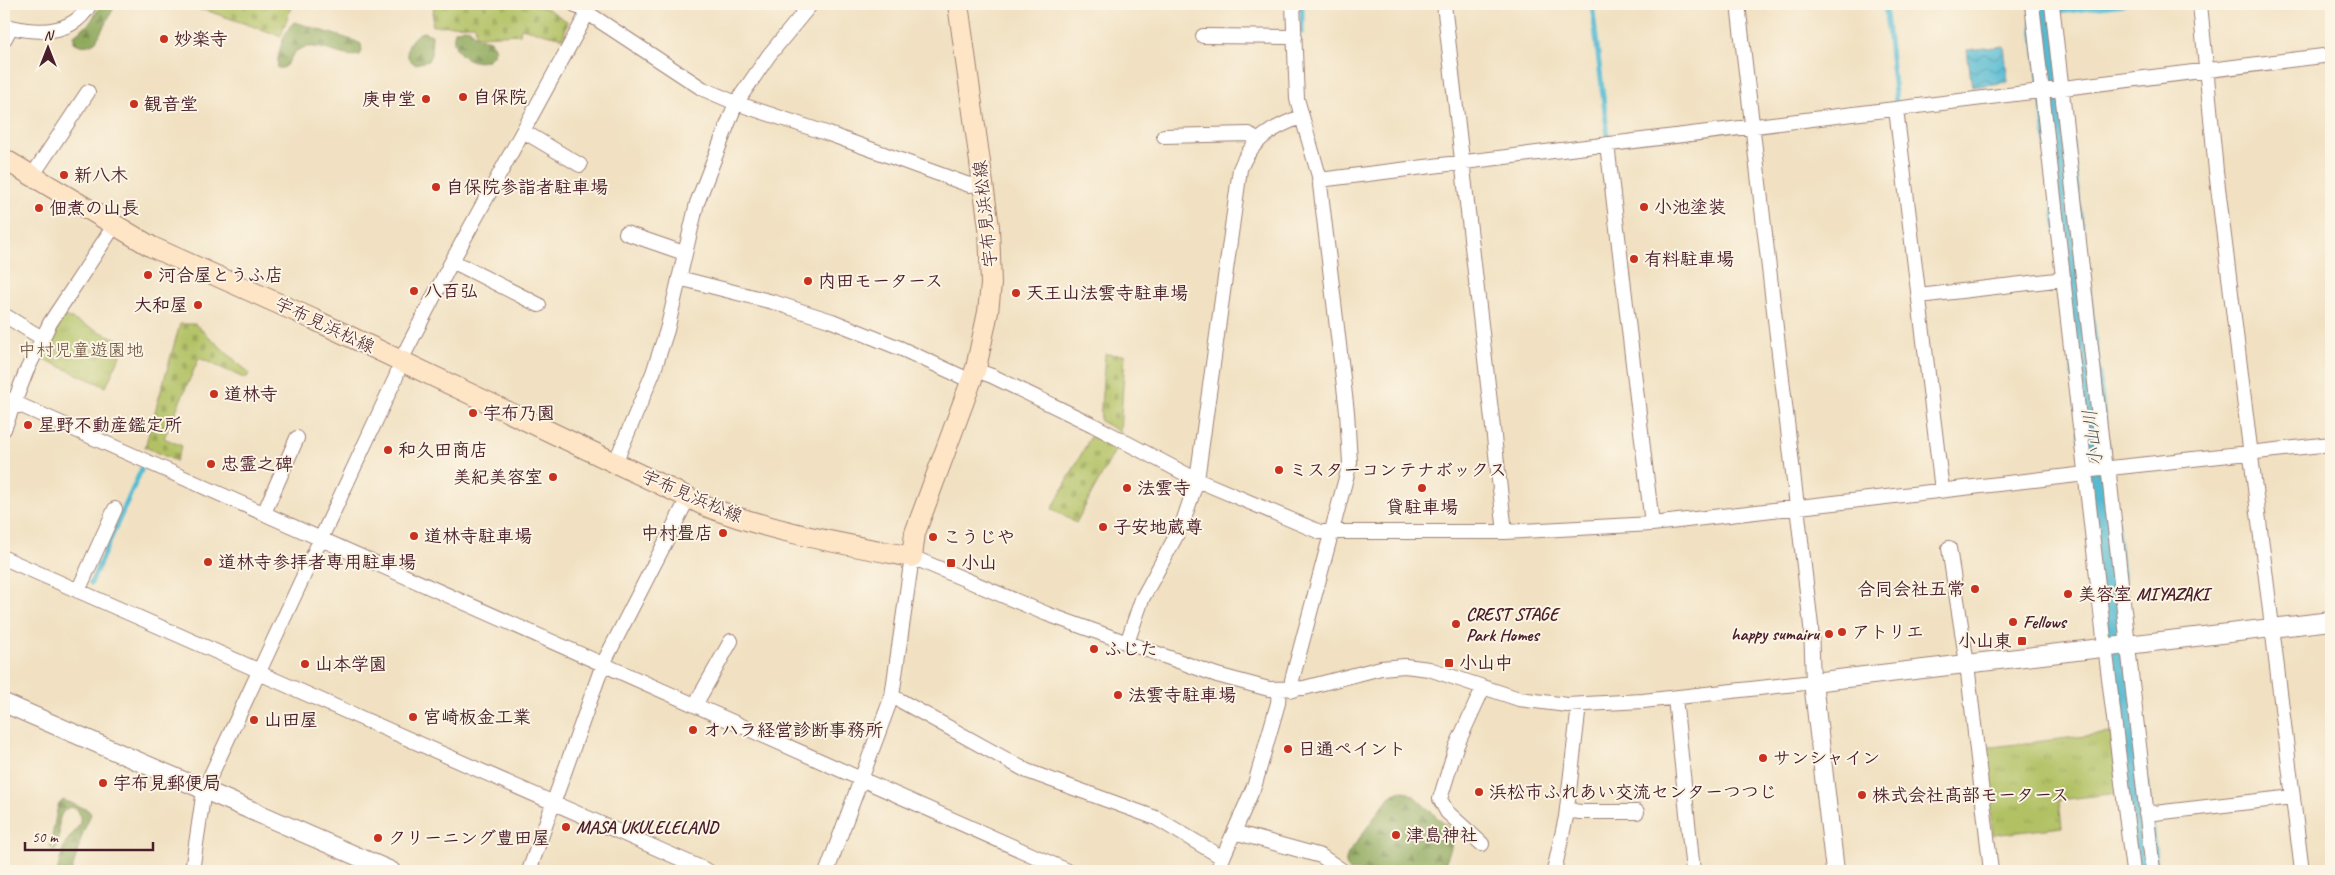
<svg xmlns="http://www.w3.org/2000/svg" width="2335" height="875" viewBox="0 0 2335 875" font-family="Caveat,'Klee One',sans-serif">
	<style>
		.forest { fill: url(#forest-firs); stroke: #6b6342 }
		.cemetery { fill: url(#cemetery-stones); stroke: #7e7048 }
		.park { fill: url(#park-tufts); stroke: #7e7048 }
		.water { fill: url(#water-waves); stroke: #506d7f }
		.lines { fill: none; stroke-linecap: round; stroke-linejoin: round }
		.stream { stroke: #55bbd3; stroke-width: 5 }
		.river { stroke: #55bbd3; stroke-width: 30 }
		.minor-casing { stroke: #9e8076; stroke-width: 16 }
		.tertiary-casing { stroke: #9e8076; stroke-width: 20 }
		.secondary-casing { stroke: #9e8076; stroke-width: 22 }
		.minor { stroke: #fff; stroke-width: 14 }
		.tertiary { stroke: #fff; stroke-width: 18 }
		.secondary { stroke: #fde5c5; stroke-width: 20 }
		.poi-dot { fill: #c8321e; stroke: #fcf5e5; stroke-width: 2 }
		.labels { text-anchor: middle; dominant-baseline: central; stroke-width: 4; stroke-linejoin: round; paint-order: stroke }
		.poi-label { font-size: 18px; font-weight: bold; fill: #4a1f2b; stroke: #fcf5e5; text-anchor: start }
		.street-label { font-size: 18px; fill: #4a1f2b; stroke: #fcf5e5 }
		.park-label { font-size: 18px; fill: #69503c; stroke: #fcf5e5 }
		.water-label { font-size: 19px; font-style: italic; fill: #4e5666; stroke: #fcf5e5 }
	</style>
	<defs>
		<pattern id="forest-firs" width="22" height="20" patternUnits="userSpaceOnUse" patternTransform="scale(1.25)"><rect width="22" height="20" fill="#8ca75a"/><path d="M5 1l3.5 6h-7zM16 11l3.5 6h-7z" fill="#74874b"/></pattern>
		<pattern id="cemetery-stones" width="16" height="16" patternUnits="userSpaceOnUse" patternTransform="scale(1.25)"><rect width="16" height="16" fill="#b1c164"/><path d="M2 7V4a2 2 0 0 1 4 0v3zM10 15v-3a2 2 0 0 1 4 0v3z" fill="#9aa557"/></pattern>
		<pattern id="park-tufts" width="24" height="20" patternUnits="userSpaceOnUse" patternTransform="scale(1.25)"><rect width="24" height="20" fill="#b1c164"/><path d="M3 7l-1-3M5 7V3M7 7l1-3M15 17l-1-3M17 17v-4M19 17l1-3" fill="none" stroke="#9aa557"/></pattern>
		<pattern id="water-waves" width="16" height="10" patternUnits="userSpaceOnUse" patternTransform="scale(1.25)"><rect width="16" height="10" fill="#55bbd3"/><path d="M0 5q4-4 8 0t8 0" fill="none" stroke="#4897ab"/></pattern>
	</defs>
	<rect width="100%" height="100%" fill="#fcf5e5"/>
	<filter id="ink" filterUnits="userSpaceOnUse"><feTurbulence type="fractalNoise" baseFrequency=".02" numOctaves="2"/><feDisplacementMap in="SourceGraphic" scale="10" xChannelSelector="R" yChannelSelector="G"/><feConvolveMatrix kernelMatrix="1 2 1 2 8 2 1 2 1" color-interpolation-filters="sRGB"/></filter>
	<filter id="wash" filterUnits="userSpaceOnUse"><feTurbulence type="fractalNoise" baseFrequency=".0096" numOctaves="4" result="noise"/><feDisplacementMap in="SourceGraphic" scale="20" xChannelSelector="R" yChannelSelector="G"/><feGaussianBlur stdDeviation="1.12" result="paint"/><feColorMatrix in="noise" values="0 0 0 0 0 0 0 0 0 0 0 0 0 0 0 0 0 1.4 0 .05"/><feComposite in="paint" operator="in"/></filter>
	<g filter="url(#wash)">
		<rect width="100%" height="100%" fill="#f1e1c2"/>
		<path class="forest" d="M101 4H116L96 41C88 47 82 47 74 42V35L90 23Z
			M295 22 355 41 361 44 362 51 360 55C340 60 318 39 298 50 291 54 290 63 283 68H278C275 59 286 25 295 22Z
			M464 28 470 29 476 37 491 40 495 50C489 74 446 58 455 31Z
			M423 32 432 35 431 55 428 61 415 64C400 56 409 36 423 32Z
			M1405 791 1414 796 1452 831 1451 848 1442 871H1350C1345 865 1345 861 1348 854L1389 797 1396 792Z
			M63 800 88 810 91 814 82 835 72 871H57C60 862 62 849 67 841 74 831 86 824 77 809L70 807C50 816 66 838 54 850L50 847 58 805Z"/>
		<path class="cemetery" d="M169 4H280L291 7 281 36 208 11Z
			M434 4H530L548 9 568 22 563 38 521 28 520 34 476 36 475 25 432 26Z
			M180 324H195L249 373 246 379 199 358 164 438 182 446 176 461 145 447Z
			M1105 354 1125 355 1120 432 1100 421Z
			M1093 432 1118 445 1076 523 1052 509Z"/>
		<path class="park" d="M62 315 126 343 106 387 39 357Z
			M2111 733 2118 793 2059 800 2062 827 1993 835 1983 748Z"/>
		<path class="water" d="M2004 46 2008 82 1972 87 1967 50Z"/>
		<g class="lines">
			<path class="stream" d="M1302 4V32
				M1592 4 1608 138
				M1885 4 1896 102
				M2058 12 2125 4
				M2048 80 2052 79
				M91 583 142 468"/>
			<path class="river" d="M2043 4 2144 871"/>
		</g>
	</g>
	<g filter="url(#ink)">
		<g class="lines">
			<defs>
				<path id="minor" d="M574 4 703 89 736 103 829 134 969 185 983 183
					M1444 4 1505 532
					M2032 4 2104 638 2133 871
					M2052 4 2104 462 2109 475 2153 871
					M2200 4 2216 171 2302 871
					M1203 36 1295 37
					M4 40 11 27C41 34 74 34 90 4
					M1896 109 1942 490
					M523 131 580 165
					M1164 136 1249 134 1256 141
					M1607 144 1652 524
					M32 176 88 92
					M1319 180 2331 55
					M626 233 684 253
					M452 261 539 305
					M679 278 773 302 832 321 902 349 971 381
					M1919 296 2064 279
					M4 315 42 338
					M975 370 992 376 1093 425 1197 480 1320 532H1505L1652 524 2077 475 2092 470 2331 444
					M4 398 1068 871
					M4 429 26 372 50 323 114 226
					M615 463 653 373 667 330 697 203 736 103 769 55 811 4
					M264 513 297 438
					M1949 548 1967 664 1991 871
					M4 558 260 671
					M78 591 115 509
					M1127 643 1142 599 1182 525 1197 480 1240 169C1251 140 1273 127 1301 117
					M259 673 708 871
					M1293 690 1292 680 1350 463 1347 412 1319 176 1297 99 1293 4
					M892 696 1027 771 1156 818 1223 858
					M1675 698 1693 871
					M695 705 731 641
					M1567 810 1580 812H1637
					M2146 814 2293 797
					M1234 832 1321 856 1343 871
					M1482 844 1447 812 1440 799 1456 747 1483 688
					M192 871 204 790 396 377 401 360 452 261 588 12
					M529 871 603 664 688 498
					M827 871 892 696 912 557 1047 614 1217 675 1269 689 1304 688 1381 668 1405 666 1429 669 1519 699 1567 705 1643 701 1813 682 1811 626 1738 4
					M1217 871 1255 784 1278 703 1279 690
					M1554 871 1566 817 1579 705"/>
				<path id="tertiary" d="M4 703 391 871
					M1835 871 1813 682 2331 621"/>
				<path id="secondary" d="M4 159 152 247 315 320 708 507C773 532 843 544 912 557L915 533 976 368 988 312 991 284 989 227 958 4"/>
			</defs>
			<use href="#minor" class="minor-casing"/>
			<use href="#tertiary" class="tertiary-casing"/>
			<use href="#secondary" class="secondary-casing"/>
			<use href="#minor" class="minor"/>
			<use href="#tertiary" class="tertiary"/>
			<use href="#secondary" class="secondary"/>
		</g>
	</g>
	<g class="poi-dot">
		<circle cx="164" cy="39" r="5"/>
		<circle cx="463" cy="97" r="5"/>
		<circle cx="426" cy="99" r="5"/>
		<circle cx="134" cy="104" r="5"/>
		<circle cx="64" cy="175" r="5"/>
		<circle cx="436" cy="187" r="5"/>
		<circle cx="1644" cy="207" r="5"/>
		<circle cx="39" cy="208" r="5"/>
		<circle cx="1634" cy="259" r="5"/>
		<circle cx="148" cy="275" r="5"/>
		<circle cx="808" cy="281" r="5"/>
		<circle cx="414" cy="291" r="5"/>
		<circle cx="1016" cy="293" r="5"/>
		<circle cx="198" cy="305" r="5"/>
		<circle cx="214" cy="394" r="5"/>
		<circle cx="473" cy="413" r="5"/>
		<circle cx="28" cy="425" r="5"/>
		<circle cx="388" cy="450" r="5"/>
		<circle cx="211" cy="464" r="5"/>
		<circle cx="1279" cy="470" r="5"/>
		<circle cx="553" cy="477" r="5"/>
		<circle cx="1127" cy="488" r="5"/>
		<circle cx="1422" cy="488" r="5"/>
		<circle cx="1103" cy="527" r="5"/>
		<circle cx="723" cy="533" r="5"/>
		<circle cx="414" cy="536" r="5"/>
		<circle cx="933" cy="537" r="5"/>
		<circle cx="208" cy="562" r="5"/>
		<rect x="946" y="558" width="10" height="10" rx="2.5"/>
		<circle cx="1975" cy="589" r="5"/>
		<circle cx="2068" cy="594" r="5"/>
		<circle cx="2013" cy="622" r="5"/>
		<circle cx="1456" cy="624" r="5"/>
		<circle cx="1842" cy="632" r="5"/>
		<circle cx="1829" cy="634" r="5"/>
		<rect x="2017" y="636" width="10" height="10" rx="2.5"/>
		<circle cx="1094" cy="649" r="5"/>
		<rect x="1444" y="658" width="10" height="10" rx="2.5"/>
		<circle cx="305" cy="664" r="5"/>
		<circle cx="1118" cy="695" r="5"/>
		<circle cx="413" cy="717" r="5"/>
		<circle cx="254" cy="720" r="5"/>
		<circle cx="693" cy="730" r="5"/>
		<circle cx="1288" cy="749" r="5"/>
		<circle cx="1763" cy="758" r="5"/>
		<circle cx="103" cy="783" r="5"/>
		<circle cx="1479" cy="792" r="5"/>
		<circle cx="1862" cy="795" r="5"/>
		<circle cx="566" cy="827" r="5"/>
		<circle cx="1396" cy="835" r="5"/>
		<circle cx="378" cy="838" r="5"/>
	</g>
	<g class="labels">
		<g class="poi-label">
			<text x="174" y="39">妙楽寺</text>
			<text x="473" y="97">自保院</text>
			<text x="416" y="99" text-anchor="end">庚申堂</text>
			<text x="144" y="104">観音堂</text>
			<text x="74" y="175">新八木</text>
			<text x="446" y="187">自保院参詣者駐車場</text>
			<text x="1654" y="207">小池塗装</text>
			<text x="49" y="208">佃煮の山長</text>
			<text x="1644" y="259">有料駐車場</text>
			<text x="158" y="275">河合屋とうふ店</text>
			<text x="818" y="281">内田モータース</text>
			<text x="424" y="291">八百弘</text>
			<text x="1026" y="293">天王山法雲寺駐車場</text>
			<text x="188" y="305" text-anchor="end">大和屋</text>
			<text x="224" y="394">道林寺</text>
			<text x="483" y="413">宇布乃園</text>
			<text x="38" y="425">星野不動産鑑定所</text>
			<text x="398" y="450">和久田商店</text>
			<text x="221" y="464">忠霊之碑</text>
			<text x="1289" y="470">ミスターコンテナボックス</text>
			<text x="543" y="477" text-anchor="end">美紀美容室</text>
			<text x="1137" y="488">法雲寺</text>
			<text x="1422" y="507" text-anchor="middle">貸駐車場</text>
			<text x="1113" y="527">子安地蔵尊</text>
			<text x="713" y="533" text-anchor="end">中村畳店</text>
			<text x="424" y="536">道林寺駐車場</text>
			<text x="943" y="537">こうじや</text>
			<text x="218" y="562">道林寺参拝者専用駐車場</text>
			<text x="961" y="563">小山</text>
			<text x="1965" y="589" text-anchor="end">合同会社五常</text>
			<text x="2078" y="594">美容室 MIYAZAKI</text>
			<text x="1466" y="614">CREST STAGE<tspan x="1466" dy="21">Park Homes</tspan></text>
			<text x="2023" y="622">Fellows</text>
			<text x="1852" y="632">アトリエ</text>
			<text x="1819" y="634" text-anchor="end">happy sumairu</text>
			<text x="2012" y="641" text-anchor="end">小山東</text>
			<text x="1104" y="649">ふじた</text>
			<text x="1459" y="663">小山中</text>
			<text x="315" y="664">山本学園</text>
			<text x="1128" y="695">法雲寺駐車場</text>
			<text x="423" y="717">宮崎板金工業</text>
			<text x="264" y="720">山田屋</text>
			<text x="703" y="730">オハラ経営診断事務所</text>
			<text x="1298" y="749">日通ペイント</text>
			<text x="1773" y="758">サンシャイン</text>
			<text x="113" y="783">宇布見郵便局</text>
			<text x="1489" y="792">浜松市ふれあい交流センターつつじ</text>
			<text x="1872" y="795">株式会社髙部モータース</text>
			<text x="576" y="827">MASA UKULELELAND</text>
			<text x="1406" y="835">津島神社</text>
			<text x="388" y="838">クリーニング豊田屋</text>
		</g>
		<g class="street-label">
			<text transform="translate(985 214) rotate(-96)">宇布見浜松線</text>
			<text transform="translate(325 325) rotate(25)">宇布見浜松線</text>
			<text transform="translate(692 496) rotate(23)">宇布見浜松線</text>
		</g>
		<g class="park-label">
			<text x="81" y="350">中村児童遊園地</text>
		</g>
		<g class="water-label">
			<text transform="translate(2093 438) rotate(-97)">小山川</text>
		</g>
	</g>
	<rect width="2335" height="875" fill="none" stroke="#fcf5e5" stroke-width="20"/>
	<g transform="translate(48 48)" stroke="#fcf5e5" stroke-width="4" paint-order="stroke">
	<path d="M0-4L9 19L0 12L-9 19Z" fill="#4a1f2b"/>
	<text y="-8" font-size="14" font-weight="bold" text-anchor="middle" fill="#4a1f2b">N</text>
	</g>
	<path d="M25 842v8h128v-8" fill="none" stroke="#4a1f2b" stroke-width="2.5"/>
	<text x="32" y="842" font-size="15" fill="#4a1f2b" stroke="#fcf5e5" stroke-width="4" paint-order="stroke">50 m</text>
</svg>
